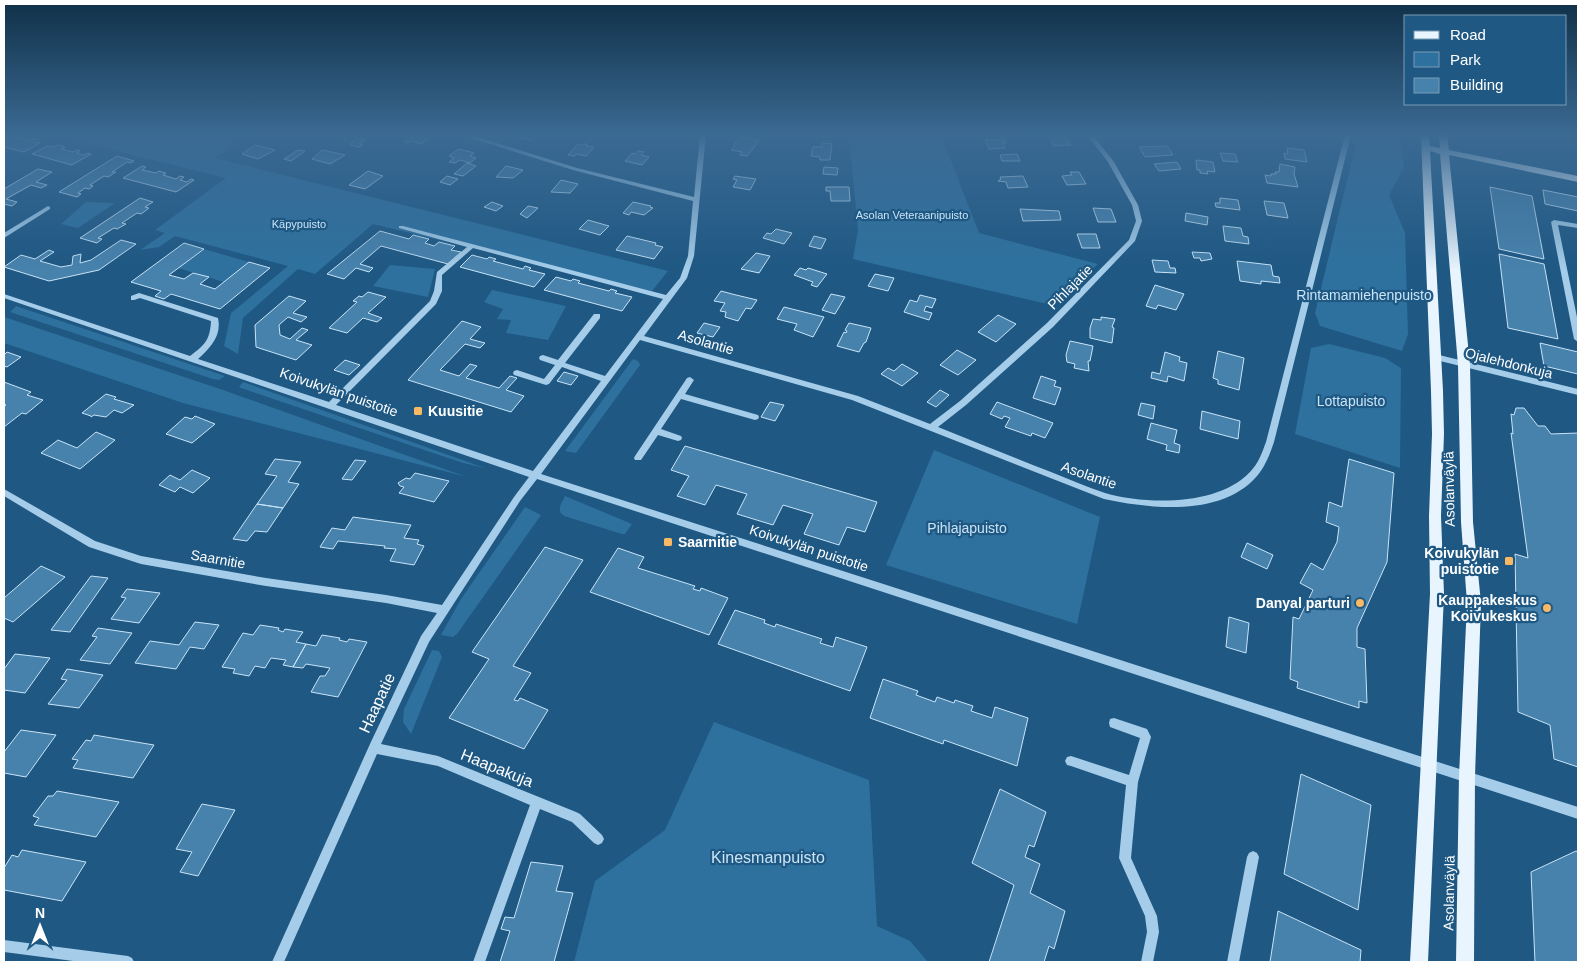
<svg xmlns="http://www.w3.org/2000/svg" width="1582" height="966" viewBox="0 0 1582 966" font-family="Arial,sans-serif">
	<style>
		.green { fill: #2e719f }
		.building { fill: #4782ac; stroke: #c9e4f7 }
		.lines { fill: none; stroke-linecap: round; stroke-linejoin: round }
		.minor { fill: #a5cde9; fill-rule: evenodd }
		.major { fill: #e8f4fe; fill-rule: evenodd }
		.poi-dot { fill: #f8b864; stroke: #1e5883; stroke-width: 2 }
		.labels { text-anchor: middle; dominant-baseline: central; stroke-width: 4.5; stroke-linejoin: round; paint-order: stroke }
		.far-park-label { font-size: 11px; fill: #c9e4f7; stroke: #1e5883 }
		.street-label { font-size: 14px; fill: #fff; stroke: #1e5883 }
		.park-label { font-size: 14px; fill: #c9e4f7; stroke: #1e5883 }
		.poi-label { font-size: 14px; font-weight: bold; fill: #fff; stroke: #1e5883; text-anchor: end }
		.near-street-label { font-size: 16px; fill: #fff; stroke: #1e5883 }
		.near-park-label { font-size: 16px; fill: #c9e4f7; stroke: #1e5883 }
	</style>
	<rect width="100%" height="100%" fill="#1e5883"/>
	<path class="green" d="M52 135H223L229 142 228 150 215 158 668 271 652 291 373 224 315 274 298 269 243 318 238 354 224 346 231 313 288 266 175 236 159 247 140 250 165 233 155 230 226 178Z
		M849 135H941L979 233 1098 264 1052 305 853 259 858 230Z
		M1358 135H1401L1404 168 1389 195 1405 233 1408 334 1402 351 1320 326 1315 313Z
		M86 202 115 203 78 228 61 224Z
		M204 249 249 262 224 282 178 268Z
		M390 265 435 269 428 297 373 286Z
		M492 290 566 306 548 340 506 333 511 320 497 319 503 309 484 302Z
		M16 306 225 376 219 380 213 379 10 312Z
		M4 317 223 390 467 477 183 403 4 343Z
		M1329 344 1385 358 1401 368 1400 468 1295 434 1311 348Z
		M633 359 638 361 640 365 576 453 565 451Z
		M243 382 485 468 463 463 241 388 239 387Z
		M934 450 1100 517 1077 624 886 565Z
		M565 496 632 524 625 534H622L564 516 560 512V506Z
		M525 507 541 515 539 518 457 634 453 637 441 635 461 599Z
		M432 650 439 651 442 657 411 734 403 722 404 709Z
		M714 722 869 780 877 926 910 941 928 962H574L595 881 665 830Z"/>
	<path class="building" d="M4 135H17L14 137 26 140 30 138 37 139 33 142 40 143 24 152 4 147Z
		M413 135H427L431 136 421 144 411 141 409 143 404 142Z
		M519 135H537L531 140 517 137Z
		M1047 135H1064L1071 145 1054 146Z
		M741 137 759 141 747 156 740 155 742 152 731 150 735 145 734 144Z
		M356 138 365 140 359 144 363 145 359 147 350 145Z
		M998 138H1004L1006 143H1002L1005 148 989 149 985 140H999Z
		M822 143 832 144 830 160H820V157L811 156 813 147H822Z
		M578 144 583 145 585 144H588L586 146 594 147 586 156 577 154 574 156 568 155Z
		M58 145 65 147 61 149 73 152 77 150 80 151 77 153 84 155 88 153 91 154 72 165 32 154 47 146 54 147Z
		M255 145 275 150 258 159 242 154Z
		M1167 146 1173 155 1145 157 1139 147Z
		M1287 148 1304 150 1307 162 1285 159 1284 153 1288 154Z
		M459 149 474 153 470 156 476 158 470 163 460 160 455 163 449 162 454 158 449 156Z
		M298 150 305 151 291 161 284 159Z
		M322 150 345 155 330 164 312 159Z
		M638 151 644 152 641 155 649 157 642 165 625 161 632 153 635 154Z
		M1220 153 1235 154 1238 162 1223 161Z
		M1017 154 1020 161H1002L1000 155Z
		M117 156 134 161 131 163 127 162 112 172H116L108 177 104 176 90 185 93 186 89 189 85 188 78 193 81 194 77 197 59 192Z
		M1196 160 1213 162 1215 172 1207 171 1208 174 1200 173V170H1197Z
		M1177 162 1181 169 1159 171 1154 164Z
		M467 163 476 166 463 176 454 174Z
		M1280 164 1295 167 1294 174 1298 187 1267 183 1265 175 1271 176V174H1276L1275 172H1279Z
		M142 166 146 167 142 170 156 173 159 171 166 173 163 175 176 179 180 176 184 177 180 180 187 182 191 179 194 180 176 192 123 178Z
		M506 166 523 170 513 178 496 177Z
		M824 167 838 168 837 175 823 174Z
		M38 169 52 172 36 182 47 185 41 188 31 185 6 199 17 202 12 206 4 204V189Z
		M368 171 383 176 365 189 349 185Z
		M1070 172H1079L1086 184 1067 185 1062 176 1072 175Z
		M447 176 458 179 450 185 440 182Z
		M735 176 756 179 750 190 733 187 737 180 733 179Z
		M1023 176 1028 187 1008 188 1006 182 998 181 1001 179 1000 177Z
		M561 180 578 184 570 193 551 192Z
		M826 187H849L850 201H831L830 191H826Z
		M1490 187 1532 196 1544 259 1499 249Z
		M1543 190 1578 197V211L1545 204Z
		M140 198 153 202 145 207 149 208 141 214 137 213 122 223 126 224 117 229 114 228 98 238 102 239 97 243 80 238Z
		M1220 198 1238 200 1240 210 1216 207 1215 203H1220Z
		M1264 201 1284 203 1288 218 1267 215Z
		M492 202 503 206 496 211 484 207Z
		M633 202 651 206 650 207 653 208 644 215 631 212 629 215 623 213Z
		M528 206 538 208 527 218 520 214Z
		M1093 208 1111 209 1116 222H1098Z
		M1020 209 1059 211 1061 220 1023 221Z
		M1186 213 1208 217 1207 225 1185 221Z
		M588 220 609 226 600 235 579 229Z
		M1223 226 1241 228 1243 236 1248 237 1249 244 1225 241Z
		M776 229 792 233 784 244 763 238 767 233 771 234Z
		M380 231 409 239 413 235 429 239 425 243 434 246 439 242 455 246 451 250 461 252 448 264 381 246 360 264 373 268 369 272 356 268 344 279 327 274Z
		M1077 234H1096L1100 248H1082Z
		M627 236 656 243 655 245 663 247 654 259 616 250Z
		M814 236 826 239 821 249 809 246Z
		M121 240 136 244 99 270 49 281 4 267 21 255 35 259 49 250 54 252 40 261 61 267 72 265 73 256 81 254 80 263 91 260Z
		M184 243 204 249 169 275 184 279 193 273 209 277 200 284 215 289 249 262 270 268 220 309 171 294 164 299 155 296 161 291 131 282Z
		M1192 252 1210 253 1212 259 1201 261 1200 258H1194Z
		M756 253 770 256 759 273 741 269Z
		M1499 254 1544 264 1558 339 1508 328Z
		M472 255 487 259 489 257 496 259 493 261 523 269 525 266 531 268 529 270 545 274 534 287 460 267Z
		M1152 260 1168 261 1170 268H1175L1176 273 1155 272Z
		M1237 261 1271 265 1273 276 1279 277 1280 283 1261 281V284L1240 281Z
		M800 268 806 270 808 268 827 274 817 287 811 285 813 282 794 275Z
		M875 274 894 278 888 291 868 286Z
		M556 277 571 281 573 279 580 281 578 283 609 291 611 289 617 291 615 293 632 297 622 311 544 290Z
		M1155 285 1184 294 1176 310 1158 305 1156 309 1146 306Z
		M721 291 732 294 757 300 751 309 746 308 738 321 725 317 726 312 720 311 725 303 714 301Z
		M368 292 386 297 368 313 382 318 377 322 363 318 347 333 329 328 357 302 353 301 359 296 362 297Z
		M831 294 845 297 835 314 822 310Z
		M920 295 936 299 932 308 926 306 924 311 932 313 929 320 904 312 910 300 917 302Z
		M289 296 306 301 293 313 307 317 301 322 288 317 279 325 280 335 290 339 302 328 308 330 296 340 312 345 296 360 256 347 255 325Z
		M784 307 824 317 813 337 794 330 797 324 777 319Z
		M998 315 1016 324 996 342 978 332Z
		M1101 317 1115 319 1112 327 1114 328 1112 343 1090 338V328L1093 319 1101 320Z
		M462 321 481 327 470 339 485 343 480 348 465 344 440 370 459 376 470 364 477 366 466 378 499 388 510 376 517 378 506 390 524 396 511 412 408 380Z
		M704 323 720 327 713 337 697 333Z
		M849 323 871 328 866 342 864 343 859 352 837 346 844 332 846 333 847 331 845 330Z
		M1070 341 1093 346 1090 361H1088L1089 371 1074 368 1075 364 1067 362 1066 355Z
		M1540 343 1578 352V374L1544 366Z
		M957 350 976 360 958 375 940 365Z
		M1218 351 1244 358 1239 390 1218 384V380L1213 378Z
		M7 352 21 357 7 367 4 366V355Z
		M1165 352 1180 357 1179 361 1187 363 1184 381 1168 376 1167 382 1151 378 1152 372 1160 374Z
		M345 360 360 365 349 375 334 370Z
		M902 364 918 373 902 386 881 374 888 368 894 371Z
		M564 372 578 376 571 385 557 381Z
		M1041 376 1056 381 1054 386 1061 388 1055 405 1033 398Z
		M4 382 31 392 27 395 43 400 26 414 22 413 4 427V407L6 405 4 404Z
		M940 390 949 395 936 407 927 402Z
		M106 394 116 397 114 399 134 405 122 413 114 410 106 417 94 415 91 417V416L82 413Z
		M770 402 784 405 775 421 761 417Z
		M997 402 1053 423 1045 438 1032 433 1031 436 1005 427 1010 418 1004 416 1002 419 990 414Z
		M1141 403 1155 406 1153 419 1138 415Z
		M1516 408H1524L1538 426H1545L1551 434 1578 433V767L1554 759 1550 725 1518 712 1515 554 1528 558 1511 433 1513 434 1511 414 1514 415Z
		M1202 411 1240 421 1238 439 1200 429Z
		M195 416 215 424 192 443 166 434 185 417 192 419Z
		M1151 423 1177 430 1174 443 1180 445 1179 453 1166 450 1167 445 1147 439Z
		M96 432 115 440 80 469 41 453 58 440 77 448Z
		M685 446 877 502 865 532 847 527 839 545 804 534 813 514 783 505 773 525 737 514 747 494 716 485 705 505 677 496 689 476 671 470Z
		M275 459 301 462 288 482 299 484 283 508 257 504 277 476 265 474Z
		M1349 459 1394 473 1387 562 1357 628V647L1365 649 1367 703 1359 701V708L1297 688 1298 682 1290 679 1293 617 1299 619 1313 590 1300 583 1311 563 1323 570 1337 542 1339 527 1326 522 1329 502 1342 507Z
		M355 460 366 461 352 480 342 479Z
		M192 470 210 478 193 493 180 487 175 492 159 485 170 475 180 480Z
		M415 473 449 481 434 502 399 493 404 487 400 486 398 483 406 478 410 479Z
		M257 504 283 508 267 532 255 531 247 541 233 539Z
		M353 517 411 525 404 538 419 540 417 544 424 546 414 565 390 561 396 549 384 548 385 546 338 541 333 549 320 547 332 528 345 530Z
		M1247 543 1273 555 1267 569 1241 557Z
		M545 547 583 560 513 666 531 673 514 700 518 701 520 698 548 710 524 749 449 718 489 659 472 652Z
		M618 548 644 557 638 568 695 586 693 589 700 591 701 588 728 598 709 635 590 592Z
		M41 566 65 577 13 622 4 618V598Z
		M91 576 108 578 70 632 51 630Z
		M127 589 160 593 139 623 111 619 126 598 121 597Z
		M735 610 765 620 764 623 775 627 776 624 822 639 820 643 833 647 836 637 867 647 850 691 718 644Z
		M1229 617 1249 623 1246 653 1226 647Z
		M195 622 219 625 204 649 190 647 176 669 135 663 150 641 179 645Z
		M260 625 279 628 278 630 283 632 285 629 303 632 296 642 306 644 293 667 283 665 286 660 271 658 265 668 255 666 249 676 233 673 235 669 222 667 243 633 253 635Z
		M98 628 132 633 110 664 80 660 97 637 92 636Z
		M322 635 340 638 339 640 347 642 349 639 367 642 338 697 311 692 320 676H325L330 668 306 664 303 668 293 667 306 644 316 646Z
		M15 654 50 658 25 693 4 690V669Z
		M67 669 103 675 79 708 48 704 67 680 61 679Z
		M883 679 918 691 916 695 935 702 937 697 954 703 955 700 973 706 971 711 992 718 995 707 1028 718 1017 766 944 740 943 744 870 718Z
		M21 730 56 735 26 777 4 773V752Z
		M94 735 154 745 133 778 73 768 78 760 72 759 86 740 91 741Z
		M1301 774 1371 805 1358 910 1284 874Z
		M1000 789 1046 812 1034 847 1029 845 1025 857 1040 864 1030 893 1065 911 1054 949 1049 946 1044 962H989L1014 885 972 863Z
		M57 791 119 802 96 837 34 825 39 818 33 816 48 796H53Z
		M202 804 235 810 198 876 180 872 192 852 176 849Z
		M22 850 86 862 62 901 4 890V868L12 855 18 857Z
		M1576 851 1578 852V962H1535L1531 872Z
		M531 862 563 866 556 891 573 893 554 962H500L510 931 501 929 505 917 514 918Z
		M1278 911 1361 950 1360 962H1270Z"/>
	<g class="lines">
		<path class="minor" d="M461 135H471L577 168 694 197 700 135H706L694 256 687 278 644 336 858 396 930 424 960 401 1047 323 1129 240 1136 221 1132 205 1108 162 1087 135H1093L1114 162 1138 205 1142 221 1135 241 1053 327 966 405 938 427C975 442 1013 457 1051 472 1069 479 1087 487 1105 493 1147 505 1218 506 1250 472 1258 464 1262 453 1266 442L1345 135H1351L1274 442C1270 454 1265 467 1257 476 1222 517 1151 509 1104 499L852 400 640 340 541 474 1578 807V819L537 479 520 501 429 642 381 744 438 756 576 812 580 814 602 835 604 839 602 843 598 845 594 843 572 822 540 809 485 962H473L530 805 438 766 377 754 284 962H272L370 744 421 636 437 613 386 603 266 586 141 564 89 547 4 496V489L95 541 141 556 266 578 386 595 442 605 514 497 529 477 4 298V294L190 356C205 345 210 340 211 321L140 298 134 300H131V296L139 293 218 318C222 336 210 348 198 359L329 402 430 301 434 291 437 272 467 247 399 228V226H403L666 295 680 278 688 256 693 201 573 170ZM473 248 663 299 605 376 565 363 600 318V314H594L558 360 543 355 540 356 539 358 540 360 555 365 544 379 517 370 514 371 513 373 514 375 546 385 549 384 562 367 601 381 533 471 336 405 436 304 442 291V275Z
			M48 206 50 207V209L4 238V233Z
			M1554 220 1578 224V228L1558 225 1578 322V342L1574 339 1551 222Z
			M1435 354 1578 389V395L1432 359 1431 357Z
			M690 377 694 380 685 394 758 415 759 417 758 419 755 420 681 399 661 429 681 436 682 438 681 440 678 441 658 435 641 460H635L634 458 635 456 687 378Z
			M1114 718 1147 729 1151 737 1138 782 1131 858 1157 916 1159 932 1153 962H1141L1147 932 1145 916 1119 858 1126 785 1071 766 1067 765 1065 761 1067 757 1071 756 1129 775 1140 738 1110 727 1109 723 1110 719Z
			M1253 851 1257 853 1259 857 1239 962H1227L1247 857 1249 853Z
			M4 940 128 956 132 958 134 962H81L4 952Z"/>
		<path class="major" d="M1421 135H1429L1430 146 1440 148 1439 135H1447L1449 150 1578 176V182L1449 155 1470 365 1473 522 1481 603 1475 776 1474 962H1456L1459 776 1467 603 1461 522 1458 365 1440 154 1430 151 1443 391 1444 434 1441 516 1444 594 1428 962H1410L1430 594 1429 516 1432 434 1431 391Z"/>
	</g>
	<linearGradient id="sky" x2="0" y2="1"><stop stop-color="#103048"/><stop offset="0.5" stop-color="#3b6a93"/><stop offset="1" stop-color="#3b6a93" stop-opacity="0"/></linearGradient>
	<rect width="1582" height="270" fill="url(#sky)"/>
	<g class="poi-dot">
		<rect x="413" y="406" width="10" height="10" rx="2.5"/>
		<rect x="663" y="537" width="10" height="10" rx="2.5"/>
		<rect x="1504" y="556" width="10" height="10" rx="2.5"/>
		<circle cx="1360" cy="603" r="5"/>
		<circle cx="1547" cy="608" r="5"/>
	</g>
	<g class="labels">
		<g class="far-park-label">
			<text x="912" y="215">Asolan Veteraanipuisto</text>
			<text x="299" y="224">Käpypuisto</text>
		</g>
		<g class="street-label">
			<text transform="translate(1070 287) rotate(-45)">Pihlajatie</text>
			<text transform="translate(706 342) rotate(16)">Asolantie</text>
			<text transform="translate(1509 363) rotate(14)">Ojalehdonkuja</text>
			<text transform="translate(339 392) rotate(19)">Koivukylän puistotie</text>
			<text transform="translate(1089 475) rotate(19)">Asolantie</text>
			<text transform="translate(1449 489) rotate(-91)">Asolanväylä</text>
			<text transform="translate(809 548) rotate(18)">Koivukylän puistotie</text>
			<text transform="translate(218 559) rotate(10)">Saarnitie</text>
			<text transform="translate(1449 893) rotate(-89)">Asolanväylä</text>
		</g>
		<g class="park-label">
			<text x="1364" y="295">Rintamamiehenpuisto</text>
			<text x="1351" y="401">Lottapuisto</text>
			<text x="967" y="528">Pihlajapuisto</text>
		</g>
		<g class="poi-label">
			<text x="428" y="411" text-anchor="start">Kuusitie</text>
			<text x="678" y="542" text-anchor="start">Saarnitie</text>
			<text x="1499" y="553">Koivukylän<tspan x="1499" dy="16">puistotie</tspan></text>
			<text x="1537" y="600">Kauppakeskus<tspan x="1537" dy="16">Koivukeskus</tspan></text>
			<text x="1350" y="603">Danyal parturi</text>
		</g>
		<g class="near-street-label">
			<text transform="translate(377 703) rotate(-65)">Haapatie</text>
			<text transform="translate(497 768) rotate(22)">Haapakuja</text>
		</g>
		<g class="near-park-label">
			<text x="768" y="857">Kinesmanpuisto</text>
		</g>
	</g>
	<rect width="1582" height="966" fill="none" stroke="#ffffff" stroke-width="10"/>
	<rect x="1404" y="15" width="162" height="90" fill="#1e5883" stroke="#789bb5"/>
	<rect x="1414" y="31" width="25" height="8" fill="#e8f4fe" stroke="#789bb5"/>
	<text x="1450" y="40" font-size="15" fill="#ffffff">Road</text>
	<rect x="1414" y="52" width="25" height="15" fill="#2e719f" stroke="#789bb5"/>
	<text x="1450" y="65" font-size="15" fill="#ffffff">Park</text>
	<rect x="1414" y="78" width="25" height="15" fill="#4782ac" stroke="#789bb5"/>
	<text x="1450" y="90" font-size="15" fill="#ffffff">Building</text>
	<g transform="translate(40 926)" stroke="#1e5883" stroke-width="4" paint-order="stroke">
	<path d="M0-4L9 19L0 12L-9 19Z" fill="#ffffff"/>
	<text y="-8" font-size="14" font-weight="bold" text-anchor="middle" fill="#ffffff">N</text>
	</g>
</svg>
